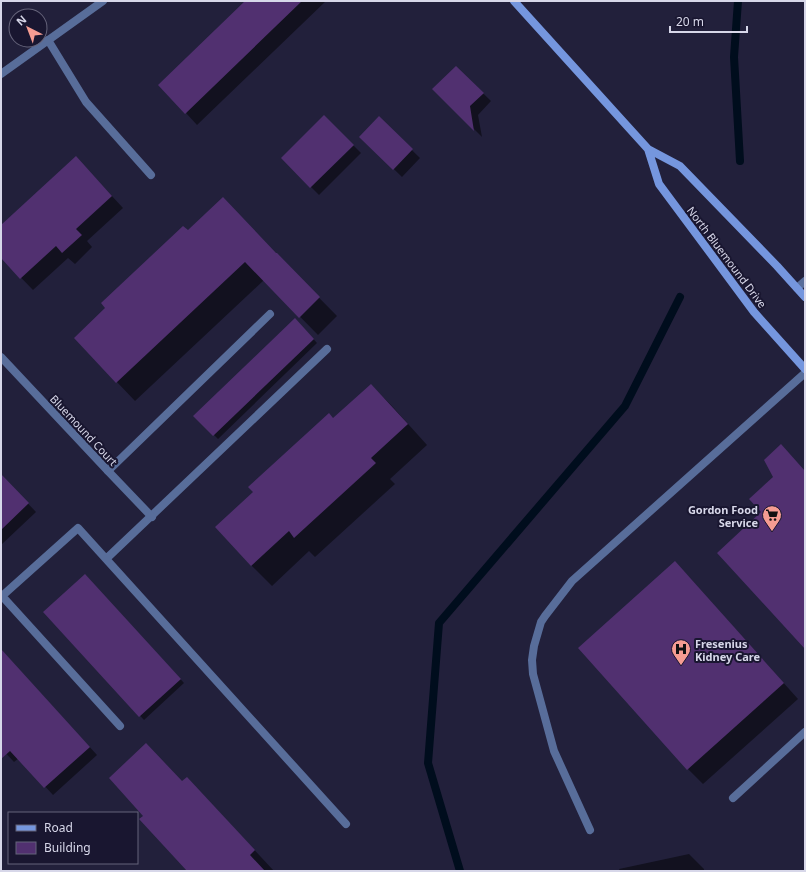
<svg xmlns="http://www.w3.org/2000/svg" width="806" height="872" viewBox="0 0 806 872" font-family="'Noto Sans',sans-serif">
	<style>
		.shadow { fill: #0007 }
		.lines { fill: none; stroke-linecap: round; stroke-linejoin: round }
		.stream { stroke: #000d1d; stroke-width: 8 }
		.building { fill: #513070 }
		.lane { stroke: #586d9a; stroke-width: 8 }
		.street { stroke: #586d9a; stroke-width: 8 }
		.secondary { stroke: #7596de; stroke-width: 8 }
		.labels { text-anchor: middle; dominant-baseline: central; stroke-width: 4; stroke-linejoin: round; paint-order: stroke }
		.street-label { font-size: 11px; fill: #d7d7e9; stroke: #191630 }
		.poi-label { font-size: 11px; font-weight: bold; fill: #d7d7e9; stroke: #191630; text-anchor: end }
	</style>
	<rect width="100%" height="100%" fill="#22203b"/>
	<path class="shadow" d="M247 1H326L197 125 186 113Z
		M456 67 491 101 478 115 482 137 434 89Z
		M324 116 361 153 319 195 282 158Z
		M379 118 420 158 402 177 361 137Z
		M87 169 123 208 87 241 92 247 75 264 68 258 33 290 1 257V227Z
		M188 232 276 254 337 316 318 335 264 280 135 401 75 338Z
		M295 319 317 343 218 439 195 416Z
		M371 385 391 405 427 445 390 479 395 484 315 557 309 551 272 586 251 565 334 419Z
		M1 475 36 512 1 545Z
		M675 563 690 578 798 699 703 784 688 769Z
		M85 575 184 683 144 720 44 612Z
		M1 650 97 755 53 795 19 758 14 762 1 748Z
		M183 782 207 799 274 871H188Z
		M689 854 704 869V871H620L619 869Z"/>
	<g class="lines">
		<path class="stream" d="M738 1 734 57 740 161
			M460 871 428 763 439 623 625 406 680 297"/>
	</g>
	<path class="building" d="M245 1H302L185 114 158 85Z
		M456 66 484 93 470 106 474 131 432 89Z
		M324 115 354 145 310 188 281 158Z
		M379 116 413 149 393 170 359 137Z
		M76 156 112 196 76 229 82 235 62 253 56 246 20 279 1 258V225Z
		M223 197 276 253H277L320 297 299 318 245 262 116 383 74 338 105 308 101 303 183 226 188 230Z
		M295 318 314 339 213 436 193 416Z
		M371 384 408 424 371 458 376 463 294 538 289 531 251 566 215 527 253 492 248 487 329 413 333 418Z
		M781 444 805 471V649L717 553 761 512 749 499 773 477 764 460Z
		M1 474 29 503 1 530Z
		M675 561 784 683 687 770 578 648Z
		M85 574 181 679 139 717 43 612Z
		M1 649 90 747 44 788 10 751 1 759Z
		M146 743 182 781 187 777 255 850 250 855 265 871H187L139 819 143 816 109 778Z"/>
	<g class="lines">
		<path class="lane" d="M48 40 86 102 151 175
			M797 288 805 281
			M108 471 270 314
			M106 559 327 349
			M120 726 2 596 78 528 346 824
			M733 798 805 732
			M590 830 554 751 533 674 532 660 534 646 541 622 545 616 572 581 805 373"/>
		<path class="street" d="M1 74 103 1
			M1 357 108 471 152 517"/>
		<path class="secondary" d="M514 1 648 149 680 166 777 266 805 297
			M648 149 659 184 754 312 805 369"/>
	</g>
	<defs>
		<symbol id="supermarket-pin" viewBox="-11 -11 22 30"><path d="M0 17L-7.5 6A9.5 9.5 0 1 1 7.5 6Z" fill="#f59c92" stroke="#191630"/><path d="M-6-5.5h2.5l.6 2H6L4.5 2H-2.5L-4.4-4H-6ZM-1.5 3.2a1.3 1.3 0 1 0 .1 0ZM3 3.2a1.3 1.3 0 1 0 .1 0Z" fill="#111"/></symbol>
		<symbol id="hospital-pin" viewBox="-11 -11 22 30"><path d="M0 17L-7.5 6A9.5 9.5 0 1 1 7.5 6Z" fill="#f59c92" stroke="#191630"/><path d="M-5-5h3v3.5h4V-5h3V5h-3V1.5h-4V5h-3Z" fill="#111"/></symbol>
	</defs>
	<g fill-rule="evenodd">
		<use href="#supermarket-pin" x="761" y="504" width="22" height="30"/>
		<use href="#hospital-pin" x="670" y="638" width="22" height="30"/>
	</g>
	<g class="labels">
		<g class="street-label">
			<text transform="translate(727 257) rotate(53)">North Bluemound Drive</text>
			<text transform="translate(84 430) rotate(47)">Bluemound Court</text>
		</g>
		<g class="poi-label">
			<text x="758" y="509">Gordon Food<tspan x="758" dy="13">Service</tspan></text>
			<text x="695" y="643" text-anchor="start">Fresenius<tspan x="695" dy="13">Kidney Care</tspan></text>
		</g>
	</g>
	<rect width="806" height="872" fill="none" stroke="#d7d7e9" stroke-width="4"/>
	<rect x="8" y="812" width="130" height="52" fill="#191630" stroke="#65637a"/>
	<rect x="16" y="825" width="20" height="6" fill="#7596de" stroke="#65637a"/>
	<text x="44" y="832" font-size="12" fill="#d7d7e9">Road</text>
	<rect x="16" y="842" width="20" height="12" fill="#513070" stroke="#65637a"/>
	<text x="44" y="852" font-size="12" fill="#d7d7e9">Building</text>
	<g transform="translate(28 28) rotate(318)"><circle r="19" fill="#191630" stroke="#65637a"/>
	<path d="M0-3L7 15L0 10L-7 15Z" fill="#f59c92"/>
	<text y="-6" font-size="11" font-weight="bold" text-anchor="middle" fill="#d7d7e9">N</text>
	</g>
	<path d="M670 26v6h77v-6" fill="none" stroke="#d7d7e9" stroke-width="2"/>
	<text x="676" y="26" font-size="12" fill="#d7d7e9" stroke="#191630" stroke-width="3" paint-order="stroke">20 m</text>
</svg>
